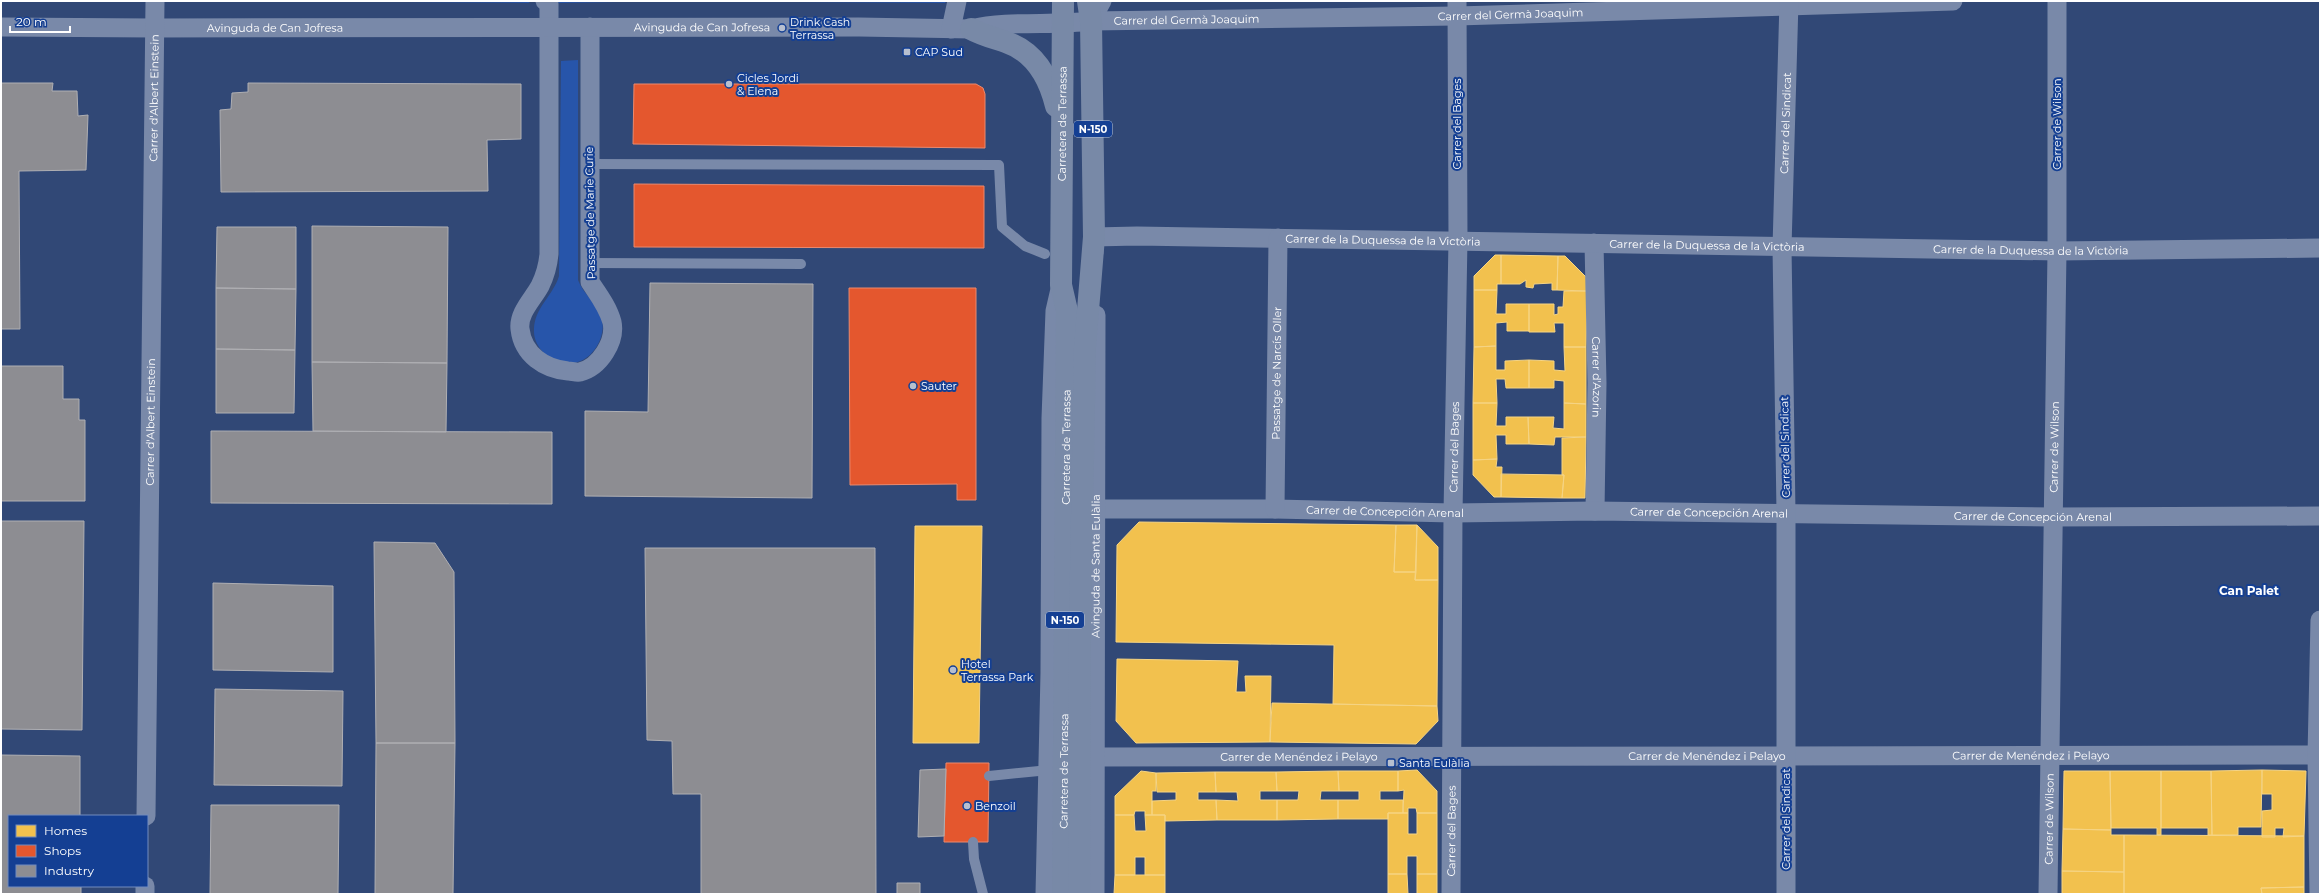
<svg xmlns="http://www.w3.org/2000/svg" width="2321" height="895" viewBox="0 0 2321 895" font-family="Montserrat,sans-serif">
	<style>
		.green { fill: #2755aa }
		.homes { fill: #f2c14e; stroke: #f6d483 }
		.shops { fill: #e4572e; stroke: #ec896d }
		.industry { fill: #8d8d92; stroke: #afafb3 }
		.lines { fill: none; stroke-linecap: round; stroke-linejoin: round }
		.lane { stroke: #7989a9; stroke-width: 10 }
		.street { stroke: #7989a9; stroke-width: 19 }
		.primary { stroke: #7889a7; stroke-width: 22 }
		.poi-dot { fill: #b7bfcf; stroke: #143f93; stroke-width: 1.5 }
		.labels { text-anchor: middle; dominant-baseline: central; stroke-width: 4; stroke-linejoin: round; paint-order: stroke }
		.shield { fill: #143f93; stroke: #b8c5df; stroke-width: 1 }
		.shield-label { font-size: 10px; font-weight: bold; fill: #fff }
		.street-label { font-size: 11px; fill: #fff; stroke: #143f93 }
		.poi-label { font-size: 11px; fill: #fff; stroke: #143f93; text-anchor: start }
		.neighbourhood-label { font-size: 12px; font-weight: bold; fill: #fff; stroke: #143f93 }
	</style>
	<rect width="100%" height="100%" fill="#314876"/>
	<path class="green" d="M263 1H527L530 3Z
		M556 1H946L945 3 676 1 559 3Z
		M578 60V280C583 294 598 304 602 319 606 337 593 360 574 363 555 366 533 350 534 330 534 308 553 296 559 276L561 61Z"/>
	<path class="homes" d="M1495 255H1501V284H1497V290H1474V276Z
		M1501 255 1558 256 1557 290H1552V283L1534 284 1533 288 1526 287V280L1520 284H1501Z
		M1558 256H1565L1587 278V291L1557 290Z
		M1474 290H1497L1496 314H1506V304H1529V331H1507V322L1496 323V346L1474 347Z
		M1564 291H1587L1586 347H1564V323H1554L1555 332H1529V304H1554V315L1558 314V307H1563Z
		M1496 346V370H1505V361L1529 360V388H1506L1505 379H1496L1497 403H1473L1474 347Z
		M1564 347H1586V404L1564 403V381L1554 380V388H1529V360L1554 361V370L1565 371Z
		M1473 403H1497L1496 426H1506V417H1528L1529 444H1506V435H1496L1497 459 1473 460Z
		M1564 403 1586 404V437H1555L1554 445 1529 444 1528 417H1554L1553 428 1564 429Z
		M1586 437 1585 498H1562L1564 475H1562V438Z
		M1497 459 1496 467H1502L1501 497H1494L1473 475V460Z
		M1501 474 1564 475 1562 498 1501 497Z
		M1139 522 1396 525 1394 572H1416L1415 580H1438L1437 706 1333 704 1334 645 1116 642 1117 545Z
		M1396 525H1417L1416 572H1394Z
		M1417 525 1438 547V580H1415Z
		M915 526H982L979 743H913Z
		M1117 659 1238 661 1236 692H1246L1245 676H1271L1270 742 1136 743 1116 721Z
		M1272 703 1437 706 1438 721 1416 744 1270 742Z
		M1417 770 1437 791V813H1417L1416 808H1408V813H1403L1404 790 1398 791V771Z
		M2262 770 2261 827H2238V835H2212L2211 771Z
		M2262 770 2306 771 2304 836 2283 837 2284 828H2275V837H2262V811L2272 810V794H2262Z
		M1141 771 1156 773V791H1152V815H1145V811H1135L1134 815H1115V796Z
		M1338 771H1398V791H1380V800H1403V813H1388V819H1338V800H1359V791H1339Z
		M1338 771 1339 791H1321L1320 800H1338V819L1277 820V800H1298L1299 791H1277L1276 772Z
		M2064 771H2110L2111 830 2063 829Z
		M2110 771H2161V835H2157V828H2111Z
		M2161 771H2211L2212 835H2208V828H2161Z
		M1215 772 1216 792H1198V800H1216L1217 820 1165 821V815H1152V801L1176 800V792H1157L1156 773Z
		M1215 772H1276L1277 791H1260V800H1277V820H1217L1216 800 1238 801 1237 792H1216Z
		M1388 813H1408V834H1417V813H1437V874H1417V856H1407V874H1388Z
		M1115 815H1134L1135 831H1146L1145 815H1165V875H1145V857H1135V875H1115Z
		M2063 829 2111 830V835H2124V872L2062 871Z
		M2124 835 2304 836V887L2261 888 2262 894H2124Z
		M2062 871 2124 872V894H2062Z
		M1388 874H1407L1408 894H1388Z
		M1417 874H1437V894H1417Z
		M1115 875H1165V894H1114Z
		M2304 887V894H2262L2261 888Z"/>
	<path class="shops" d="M634 84H976L983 88 985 94V148L633 144Z
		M634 184 984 186V248L634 247Z
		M849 288H976V500H957V484L850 485Z
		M946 763H989L988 842H944Z"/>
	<path class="industry" d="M1 83H53L52 91H77L78 116 88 115 86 170 19 171 20 329H1Z
		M248 83 521 84V139L487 140 488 191 221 192 220 110 231 109 232 93 248 92Z
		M312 226 448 227 447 363 312 362Z
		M217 227H296V289L216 288Z
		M650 283 813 284 812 498 585 496V411L648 412Z
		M216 288 296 289 295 350 216 349Z
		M216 349 295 350 294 413H216Z
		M312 362 447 363 446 432 313 431Z
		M1 366H63V399H79V420H85V501H1Z
		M211 431 552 432V504L211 503Z
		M1 521H84L82 730 1 729Z
		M374 542 435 543 454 572 455 743H376Z
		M645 548H875L876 894H701V794H673L672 741 647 740Z
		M213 583 333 586V672L213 670Z
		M215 689 343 691 342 786 214 785Z
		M376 743H455L453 894H375Z
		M1 755 80 756V816H9V886H81V894H1Z
		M946 769 944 836 918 837 920 770Z
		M211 805H339L338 894H210Z
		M897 883H920V894H897Z"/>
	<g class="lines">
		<path class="lane" d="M589 164 999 165 1002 227 1025 246 1045 254
			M589 263 801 264
			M989 776 1049 770
			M973 842 974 859 983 894"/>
		<g class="street">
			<path d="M545 1 549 4V254C548 265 545 276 540 286 533 299 518 313 520 329 523 355 545 369 568 371 572 371 577 373 580 372 600 367 616 341 612 322 608 307 598 294 590 282V27"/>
			<path d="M1091 21 1102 1"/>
			<path id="s1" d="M1 27 154 28 859 27 971 29C1010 20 1052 26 1091 21L1457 16 1953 1"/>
			<path d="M951 29 957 1"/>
			<path id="s2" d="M1594 243 1597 383 1595 511"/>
			<path id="s3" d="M1094 252V237L1137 236 2057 251 2320 248"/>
			<path id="s4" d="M1097 509H1275L1453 513 1595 511 2053 517 2320 516"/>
			<path id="s5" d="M1275 509 1278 238"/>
			<path id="s6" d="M1095 757 2320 755"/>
			<path id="s7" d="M146 816 155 1"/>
			<path d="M145 894V886"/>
			<path d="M1045 894 1050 673 1051 418 1055 311 1061 285"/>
			<path id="s8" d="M1095 894 1096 315"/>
			<path id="s9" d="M1451 894 1453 513 1458 240 1457 1"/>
			<path id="s10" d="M1786 894V513L1782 247 1789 1"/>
			<path id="s11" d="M2048 894 2057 251V1"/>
			<path d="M2319 894 2317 755 2320 620"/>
		</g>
		<g class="primary">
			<path d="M971 29C982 35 994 38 1006 42 1035 52 1049 77 1056 106"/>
			<path id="s12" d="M1063 894 1067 311 1061 285 1063 1"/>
			<path d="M1079 894 1080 627 1085 347 1094 237 1091 21 1088 1"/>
		</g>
	</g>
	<g class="poi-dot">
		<circle cx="782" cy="28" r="4"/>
		<rect x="903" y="48" width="8" height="8" rx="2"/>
		<circle cx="729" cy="84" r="4"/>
		<circle cx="913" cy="386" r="4"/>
		<circle cx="953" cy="670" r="4"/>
		<rect x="1387" y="759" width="8" height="8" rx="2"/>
		<circle cx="967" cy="806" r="4"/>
	</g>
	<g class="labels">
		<g class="shield">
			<rect x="1074" y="121" width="38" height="16" rx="3"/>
			<rect x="1046" y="612" width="38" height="16" rx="3"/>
		</g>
		<g class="shield-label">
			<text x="1093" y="129">N-150</text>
			<text x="1065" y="620">N-150</text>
		</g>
		<g class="street-label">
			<text stroke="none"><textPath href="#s1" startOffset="1510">Carrer del Germà Joaquim</textPath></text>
			<text stroke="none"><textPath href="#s1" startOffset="1186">Carrer del Germà Joaquim</textPath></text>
			<text stroke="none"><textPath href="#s1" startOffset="701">Avinguda de Can Jofresa</textPath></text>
			<text stroke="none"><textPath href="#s1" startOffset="274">Avinguda de Can Jofresa</textPath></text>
			<text stroke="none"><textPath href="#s7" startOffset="718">Carrer d'Albert Einstein</textPath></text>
			<text stroke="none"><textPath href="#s12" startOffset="771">Carretera de Terrassa</textPath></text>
			<text transform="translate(1457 124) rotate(-90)">Carrer del Bages</text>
			<text stroke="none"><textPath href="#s10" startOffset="771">Carrer del Sindicat</textPath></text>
			<text transform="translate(2057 124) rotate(-90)">Carrer de Wilson</text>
			<text transform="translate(590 213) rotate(-91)">Passatge de Marie Curie</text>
			<text stroke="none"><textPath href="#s3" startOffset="304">Carrer de la Duquessa de la Victòria</textPath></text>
			<text stroke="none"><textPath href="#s3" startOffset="628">Carrer de la Duquessa de la Victòria</textPath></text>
			<text stroke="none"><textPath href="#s3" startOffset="952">Carrer de la Duquessa de la Victòria</textPath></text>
			<text stroke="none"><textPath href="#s5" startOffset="136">Passatge de Narcís Oller</textPath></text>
			<text stroke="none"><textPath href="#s2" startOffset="134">Carrer d'Azorin</textPath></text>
			<text stroke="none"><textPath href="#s7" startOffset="394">Carrer d'Albert Einstein</textPath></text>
			<text stroke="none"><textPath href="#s12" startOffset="447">Carretera de Terrassa</textPath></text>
			<text stroke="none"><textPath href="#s9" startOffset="447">Carrer del Bages</textPath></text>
			<text transform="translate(1785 447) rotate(-91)">Carrer del Sindicat</text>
			<text stroke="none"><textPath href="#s11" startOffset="447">Carrer de Wilson</textPath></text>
			<text stroke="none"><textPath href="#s4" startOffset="288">Carrer de Concepción Arenal</textPath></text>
			<text stroke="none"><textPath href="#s4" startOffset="612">Carrer de Concepción Arenal</textPath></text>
			<text stroke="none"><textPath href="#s4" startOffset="936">Carrer de Concepción Arenal</textPath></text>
			<text stroke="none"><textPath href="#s8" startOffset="328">Avinguda de Santa Eulàlia</textPath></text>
			<text stroke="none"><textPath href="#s6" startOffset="936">Carrer de Menéndez i Pelayo</textPath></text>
			<text stroke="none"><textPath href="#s6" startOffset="612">Carrer de Menéndez i Pelayo</textPath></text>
			<text stroke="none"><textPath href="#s6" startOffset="204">Carrer de Menéndez i Pelayo</textPath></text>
			<text stroke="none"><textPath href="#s12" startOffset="123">Carretera de Terrassa</textPath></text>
			<text transform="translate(1786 819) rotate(-90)">Carrer del Sindicat</text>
			<text stroke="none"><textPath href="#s11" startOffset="75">Carrer de Wilson</textPath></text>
			<text stroke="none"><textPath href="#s9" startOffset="63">Carrer del Bages</textPath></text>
		</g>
		<g class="poi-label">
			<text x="790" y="22">Drink Cash<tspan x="790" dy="13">Terrassa</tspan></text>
			<text x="915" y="52">CAP Sud</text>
			<text x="737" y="78">Cicles Jordi<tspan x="737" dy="13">&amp; Elena</tspan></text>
			<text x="921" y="386">Sauter</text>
			<text x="961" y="664">Hotel<tspan x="961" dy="13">Terrassa Park</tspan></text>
			<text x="1399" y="763">Santa Eulàlia</text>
			<text x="975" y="806">Benzoil</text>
		</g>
		<g class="neighbourhood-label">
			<text x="2249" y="590">Can Palet</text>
		</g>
	</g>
	<rect width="2321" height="895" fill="none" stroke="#ffffff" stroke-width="4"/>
	<rect x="8" y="815" width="140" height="72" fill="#143f93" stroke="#728cbe"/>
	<rect x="16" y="825" width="20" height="12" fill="#f2c14e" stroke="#728cbe"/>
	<text x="44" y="835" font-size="12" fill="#ffffff">Homes</text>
	<rect x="16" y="845" width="20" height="12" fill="#e4572e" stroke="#728cbe"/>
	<text x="44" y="855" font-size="12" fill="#ffffff">Shops</text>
	<rect x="16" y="865" width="20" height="12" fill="#8d8d92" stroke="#728cbe"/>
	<text x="44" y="875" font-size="12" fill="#ffffff">Industry</text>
	<path d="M10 26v6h60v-6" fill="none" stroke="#ffffff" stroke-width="2"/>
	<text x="16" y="26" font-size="12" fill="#ffffff" stroke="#143f93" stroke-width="3" paint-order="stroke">20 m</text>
</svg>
